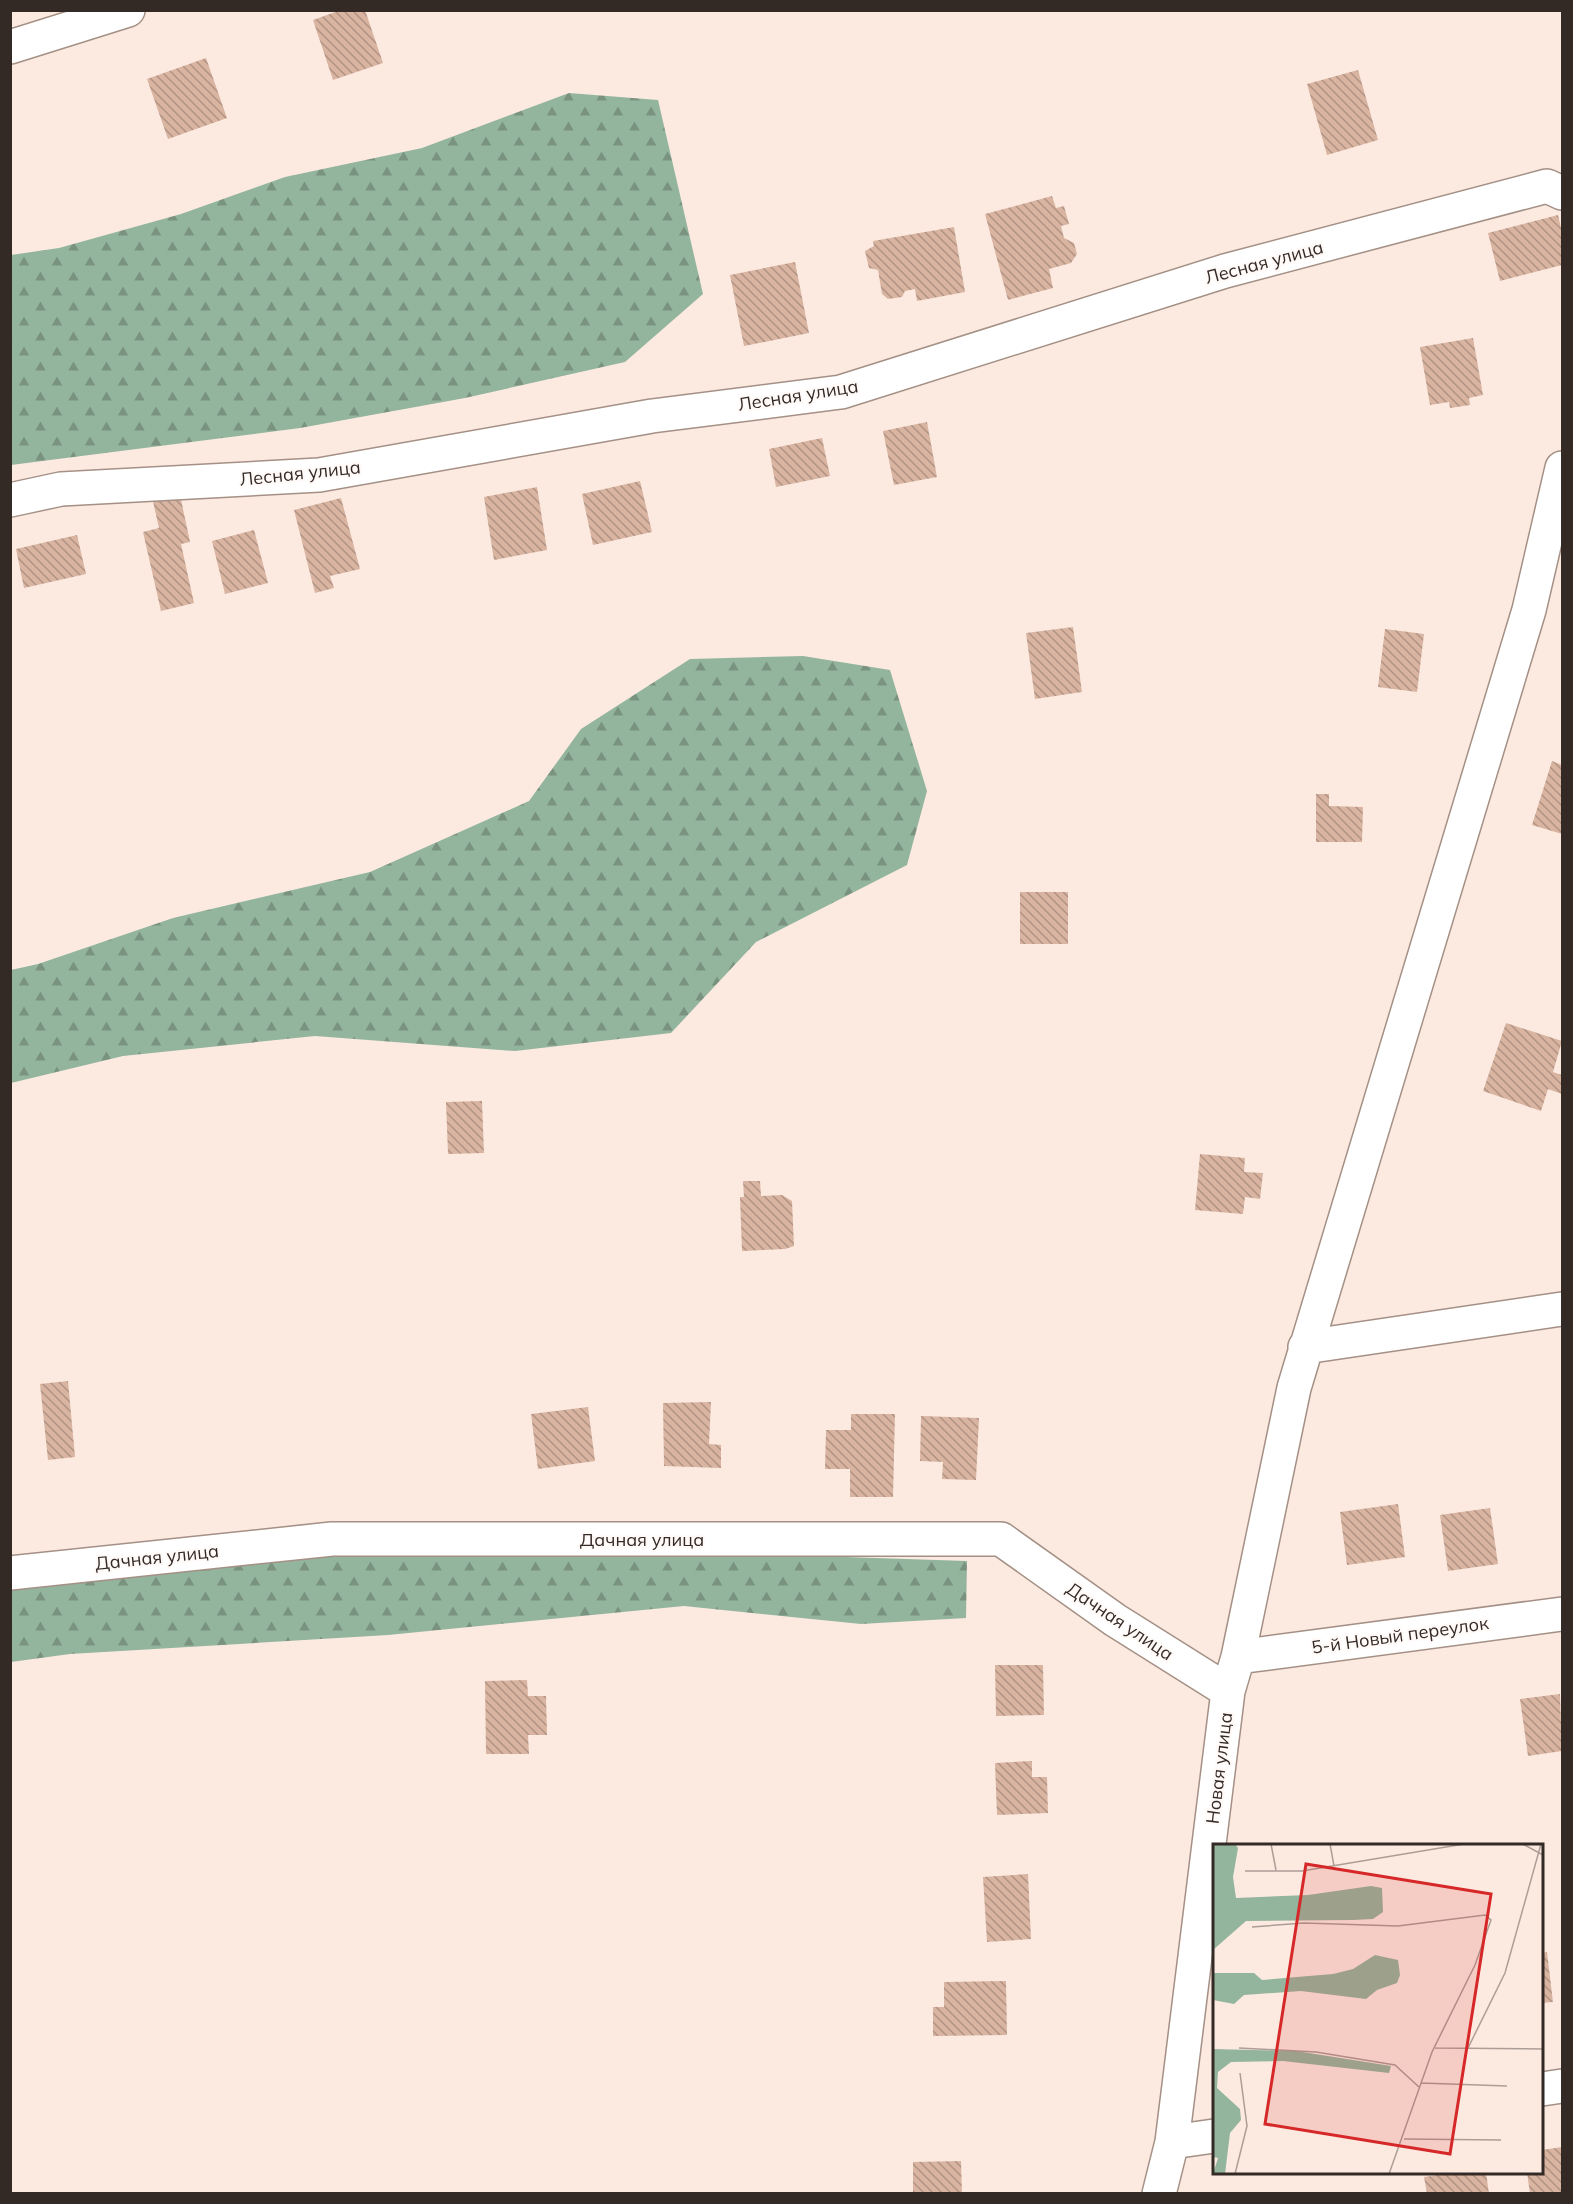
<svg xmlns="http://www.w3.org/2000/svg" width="1573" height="2204" viewBox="0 0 1573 2204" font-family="Mulish,sans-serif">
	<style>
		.forest { fill: url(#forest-firs) }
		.building { fill: url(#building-back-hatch) }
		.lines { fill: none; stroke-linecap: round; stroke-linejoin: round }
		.minor-casing { stroke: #a49085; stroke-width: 36 }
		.minor { stroke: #fff; stroke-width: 33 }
		.labels { text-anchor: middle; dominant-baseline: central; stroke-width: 4.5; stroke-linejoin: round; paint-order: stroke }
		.street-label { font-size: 18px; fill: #332a26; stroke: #fffaf8 }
		.inset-road { fill: none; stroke: #ac9d96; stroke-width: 1.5 }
		.view { fill: #d62828; fill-opacity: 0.15; stroke: #d62828; stroke-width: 3 }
		.inset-edge { fill: none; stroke: #332a26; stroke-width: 3 }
	</style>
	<defs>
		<pattern id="forest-firs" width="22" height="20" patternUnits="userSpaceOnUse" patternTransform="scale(1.5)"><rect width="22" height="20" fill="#93b59d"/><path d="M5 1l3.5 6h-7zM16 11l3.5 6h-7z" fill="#799380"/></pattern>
		<pattern id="building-back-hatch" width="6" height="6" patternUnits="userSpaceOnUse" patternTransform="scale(1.5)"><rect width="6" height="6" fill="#d9b4a1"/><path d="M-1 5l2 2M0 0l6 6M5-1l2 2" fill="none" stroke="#b19383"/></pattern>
	</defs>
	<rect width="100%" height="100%" fill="#fceae1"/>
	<path class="forest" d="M569 93 658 100 703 294 625 362 465 398 300 428 11 465V255L59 248 181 214 285 177 422 148Z
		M803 656 890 670 927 791 907 865 756 942 671 1033 515 1051 315 1036 123 1056 11 1083V970L38 964 173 918 370 872 529 801 581 729 690 659Z
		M690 1552 967 1561 966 1618 861 1624 684 1606 388 1635 70 1654 11 1662 10 1578 167 1557Z"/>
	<path class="building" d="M341 10H365L383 63 333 80 313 20Z
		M206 58 227 118 168 139 147 79Z
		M1358 70 1378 140 1327 155 1307 84Z
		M1052 196 1056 208 1064 206 1069 224 1061 226 1064 238 1074 243 1077 254 1071 263 1049 269 1053 288 1008 300 985 214Z
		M1558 215 1562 232V265L1500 281 1488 233Z
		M954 227 965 292 917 301 915 289 905 291 902 297 888 299 882 294 878 270 869 268 865 251 874 246 873 241Z
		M795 262 809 333 744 346 730 275Z
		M1473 338 1483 395 1469 398 1470 405 1450 408 1449 402 1430 405 1420 347Z
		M927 422 937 477 894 485 883 431Z
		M822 438 830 476 776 487 769 449Z
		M640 481 652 532 593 545 582 494Z
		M537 487 547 550 494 560 484 497Z
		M179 490 190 542 181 544 194 603 161 611 143 532 159 528 152 497Z
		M341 498 360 569 330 576 334 588 315 593 294 510Z
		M254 530 268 583 225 594 212 541Z
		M77 535 86 574 24 588 16 549Z
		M1073 627 1082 692 1035 699 1026 633Z
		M1385 629 1424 634 1417 692 1378 687Z
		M1552 761 1562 765V834L1532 825Z
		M1316 794H1329V806L1363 807 1362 842H1316Z
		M1020 892H1068V944H1020Z
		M1506 1023 1562 1041 1553 1072 1562 1075V1094L1548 1089 1541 1111 1483 1091Z
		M482 1101 484 1153 448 1154 446 1102Z
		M1200 1154 1245 1158 1244 1172 1263 1173 1260 1199 1245 1197 1243 1214 1195 1210Z
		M743 1181H760L761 1196 782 1195 792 1201 794 1246 785 1249 742 1251 740 1197H744Z
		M68 1381 75 1457 48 1460 40 1384Z
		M711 1402 709 1444 721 1445V1468L664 1466 663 1403Z
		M588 1407 595 1461 538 1469 531 1414Z
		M851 1414H895L893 1497H850V1469H825L826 1430H851Z
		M921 1416 979 1418 976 1480 942 1479 943 1462 920 1461Z
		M1398 1504 1405 1557 1347 1565 1340 1512Z
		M1490 1508 1498 1564 1448 1571 1440 1515Z
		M995 1665H1043L1044 1715 996 1716Z
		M527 1680 528 1696H546L547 1735H528L529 1754H486L485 1681Z
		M1560 1694 1562 1751 1528 1756 1520 1699Z
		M1032 1761V1777H1047L1048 1813 997 1815 995 1763Z
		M1028 1874 1031 1939 987 1942 983 1877Z
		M1547 1952 1553 2002 1542 2003V1953Z
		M1006 1981 1007 2035 933 2036V2007H944V1982Z
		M1562 2147V2194H1530L1527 2172H1542V2150Z
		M961 2161 962 2194H913V2162Z
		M1459 2172H1486L1489 2194H1427L1424 2177Z"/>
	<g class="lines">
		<defs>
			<path id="minor" d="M10 47 128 10
				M10 500 61 489 319 475 652 416 841 392 1225 271 1547 186 1562 193
				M1305 1347 1562 1309
				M10 1573 332 1539H1001L1115 1620 1228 1691
				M1238 1657 1562 1614
				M1542 2089 1562 2086
				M1172 2142 1214 2136
				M1159 2194 1172 2142 1228 1691 1238 1657 1294 1388 1529 610 1562 468"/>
		</defs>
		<use href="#minor" class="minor-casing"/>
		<use href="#minor" class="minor"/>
	</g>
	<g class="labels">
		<g class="street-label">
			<text transform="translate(1264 262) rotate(-15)">Лесная улица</text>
			<text transform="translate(798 395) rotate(-9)">Лесная улица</text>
			<text transform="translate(300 473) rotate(-6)">Лесная улица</text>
			<text x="642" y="1539">Дачная улица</text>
			<text transform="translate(157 1557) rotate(-6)">Дачная улица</text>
			<text transform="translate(1120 1621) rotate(34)">Дачная улица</text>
			<text transform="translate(1400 1635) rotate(-8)">5-й Новый переулок</text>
			<text transform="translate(1219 1768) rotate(-83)">Новая улица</text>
		</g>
	</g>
	<g transform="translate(1213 1844)">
		<rect width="330" height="330" fill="#fceae1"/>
		<path d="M0 0H22L25 4 20 33 23 54 95 51 158 42 169 44 170 68 160 75 140 76 33 77 0 106ZM162 111 185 116 187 131 184 139 164 146 153 155 88 147 31 151 21 160 0 156V129H41L49 136 120 130 140 125ZM0 205 83 207 178 222 176 229 70 217 18 218 5 228 4 244 27 265 28 276 17 289 12 330H0L5 314 0 313Z" fill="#93b59d"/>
		<path class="inset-road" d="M58 0 63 26M117 0 121 22M310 0 330 11M32 27H89L251 0M39 83 91 79 185 82 272 71 278 76 262 121 219 208 176 330M26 204 103 208 182 221 206 243M222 204 330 205M255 204 292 129 328 0M208 239 294 242M191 295 288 296M22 330 34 282 27 229"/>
		<path class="view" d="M93 20 278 50 237 310 52 280Z"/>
		<rect width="330" height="330" class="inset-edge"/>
	</g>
	<rect width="1573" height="2204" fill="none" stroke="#332a26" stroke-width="24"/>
</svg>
